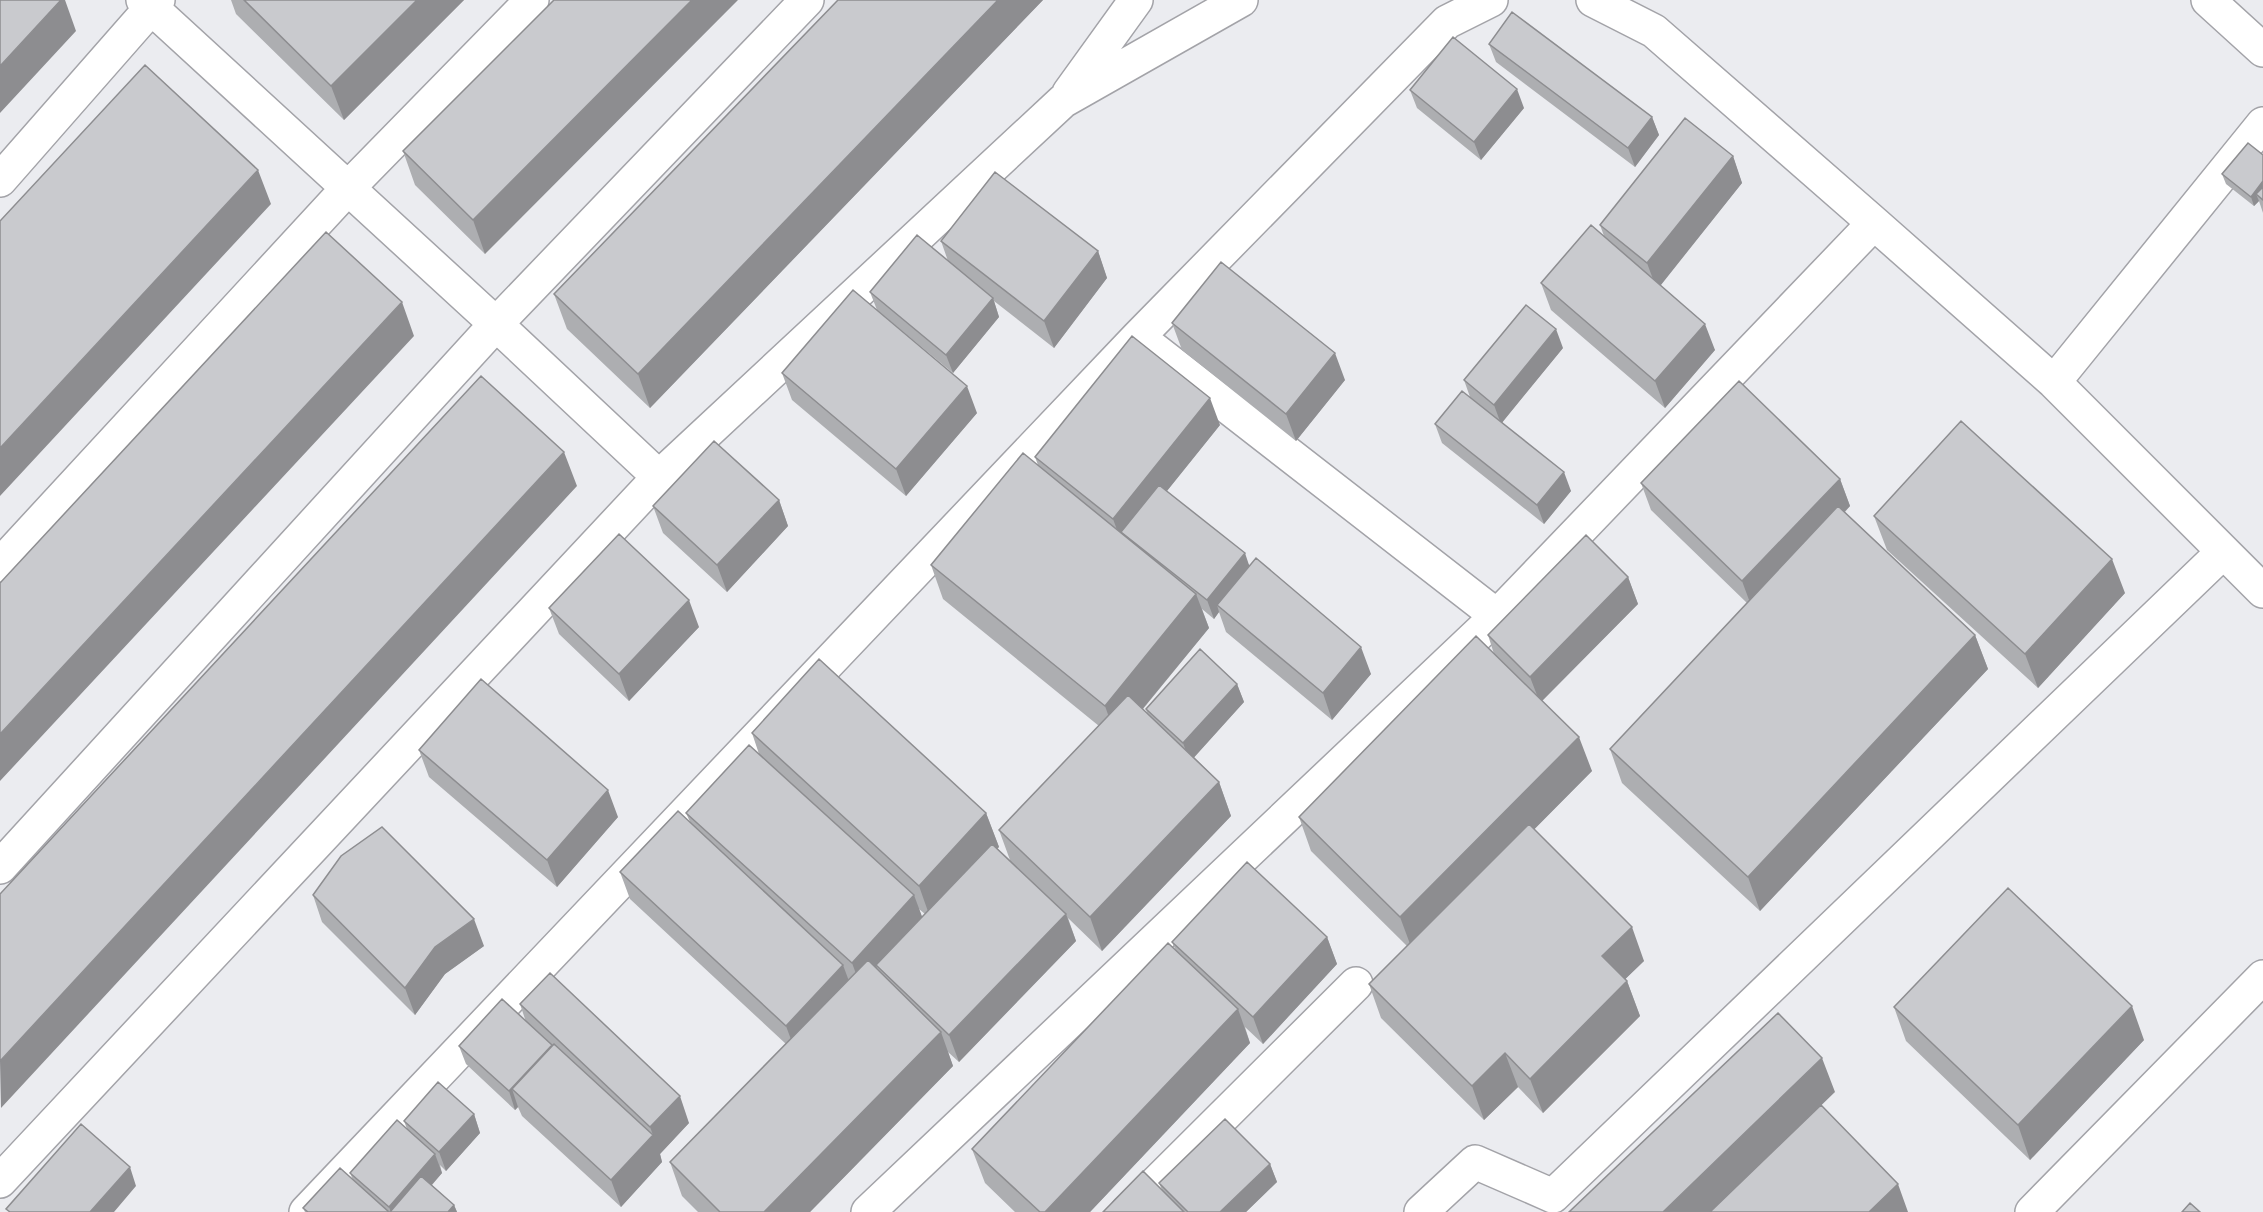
<svg xmlns="http://www.w3.org/2000/svg" width="2263" height="1212" viewBox="0 0 2263 1212" font-family="Cabin,sans-serif">
	<style>
		.lines { fill: none; stroke-linecap: round; stroke-linejoin: round }
		.street-casing { stroke: #a3a3a8; stroke-width: 36 }
		.street { stroke: #fff; stroke-width: 33 }
		.wall { fill: #adaeb1; fill-rule: evenodd }
		.shaded-wall { fill: #8d8d90 }
		.building { fill: #c9cace; stroke: #8d8d90; stroke-width: 1.5 }
	</style>
	<rect width="100%" height="100%" fill="#ebecf0"/>
	<g class="lines">
		<defs>
			<path id="street" d="M143 0 496 324 659 477
				M1593 0 1654 31 1874 223 2054 382 2263 591
				M2208 0 2263 50
				M1069 93 1136 0
				M0 180 158 0
				M1138 337 1497 616
				M2054 382 2263 124
				M0 565 348 188 532 0
				M0 867 496 324 807 0
				M0 1181 659 477 1063 101 1241 0
				M306 1212 1138 337 1447 22 1491 0
				M868 1212 1497 616 1874 223
				M1127 1212 1356 984
				M1421 1212 1475 1162 1553 1196 2222 553
				M2032 1212 2263 977"/>
		</defs>
		<use href="#street" class="street-casing"/>
		<use href="#street" class="street"/>
	</g>
	<path class="wall" d="M231 0H464L344 120 236 14Z
		M554 0 485 254 415 185 403 151Z
		M838 0H1043L650 408 567 329 554 294Z
		M1489 44 1652 117 1659 135 1635 167 1496 62Z
		M1410 90 1524 108 1481 160 1417 108Z
		M2263 155V213L2259 201 2254 206 2226 184 2222 174Z
		M1733 156 1742 183 1660 285 1715 350 1665 408 1551 310 1541 283 1604 236 1600 225Z
		M941 241 1098 251 1107 278 1054 348 994 301 999 317 953 373 877 310 870 292 948 261Z
		M1172 323 1345 380 1296 441 1182 350Z
		M1563 348 1502 422 1571 491 1544 524 1442 443 1435 424 1470 397 1464 380Z
		M782 373 977 413 906 496 792 400Z
		M1220 425 1167 491 1371 674 1332 720 1226 632 1219 612 1214 619 1202 609 1209 628 1143 709 1147 713 1146 709 1237 684 1244 702 1194 757 1219 782 1231 816 1102 951 1068 918 1076 941 959 1062 948 1052 953 1066 810 1212H698L682 1196 670 1162 786 1044 630 899 620 872 690 822 686 813 759 754 752 733 986 813 999 847 997 848 1010 860 999 830 1099 726 943 599 931 565 1038 465 1035 457ZM919 909 925 914 922 917Z
		M1840 479 1850 506 1845 512 1975 635 1988 669 1760 911 1622 783 1610 749 1747 603 1651 510 1641 483Z
		M779 500 788 526 727 592 663 533 653 506Z
		M1874 516 2125 593 2038 688 1887 550Z
		M1628 577 1638 604 1542 701 1592 771 1534 829 1644 961 1625 979 1627 981 1640 1016 1543 1113 1518 1087 1484 1120 1381 1018 1369 984 1407 946 1311 851 1299 817 1494 654 1488 635Z
		M549 608 699 627 629 701 559 634Z
		M419 750 618 817 557 887 429 777Z
		M313 895 484 946 445 974 415 1015 322 922Z
		M1327 937 1337 964 1263 1044 1245 1027 1250 1043 1090 1212H1015L985 1183 972 1149 1176 951 1172 942Z
		M520 1004 689 1123 660 1154 662 1162 621 1207 522 1116 518 1107 515 1110 466 1064 459 1046 526 1022Z
		M1894 1007 2144 1040 2030 1160 1906 1041Z
		M474 1114 480 1133 446 1171 440 1165 442 1173 432 1185 454 1205 457 1212H305L303 1208 353 1180 350 1173 407 1129 404 1121Z
		M1270 1164 1277 1182 1246 1212H1103L1162 1190 1159 1183Z"/>
	<path class="shaded-wall" d="M61 0H65L76 31 0 113V66Z
		M417 0H464L344 120 331 86Z
		M692 0H738L485 254 473 220Z
		M998 0H1043L650 408 638 374Z
		M1517 89 1524 108 1481 160 1474 142Z
		M1652 117 1659 135 1635 167 1628 148Z
		M1733 156 1742 183 1657 290 1647 263Z
		M258 170 271 204 0 496V448Z
		M2263 181V195L2256 194 2259 201 2254 206 2251 197Z
		M1098 251 1107 278 1054 348 1044 321Z
		M993 298 999 317 953 373 946 355Z
		M402 302 414 336 0 781V734Z
		M1705 324 1715 350 1665 408 1655 381Z
		M1556 329 1563 348 1501 424 1494 405Z
		M1335 353 1345 380 1296 441 1286 414Z
		M967 386 977 413 906 496 896 469Z
		M1210 398 1220 425 1129 538 1121 532 1123 546 1113 519Z
		M564 452 577 486 1 1108 0 1061Z
		M1564 472 1571 491 1544 524 1537 505Z
		M1840 479 1850 506 1752 608 1742 581Z
		M779 500 788 526 727 592 717 565Z
		M1245 553 1251 571 1217 605 1219 612 1214 619 1207 600Z
		M2112 559 2125 593 2038 688 2025 654Z
		M1628 577 1638 604 1540 703 1530 677Z
		M1196 594 1209 628 1117 740 1105 706Z
		M689 600 699 627 629 701 619 674Z
		M1975 635 1988 669 1760 911 1748 877Z
		M1361 647 1371 674 1332 720 1323 693Z
		M1237 684 1244 702 1190 762 1183 743Z
		M1579 737 1592 771 1413 952 1400 917Z
		M1219 782 1231 816 1102 951 1090 917Z
		M608 790 618 817 557 887 547 860Z
		M986 813 999 847 931 920 919 886Z
		M914 895 924 922 876 965 878 972 862 990 852 963Z
		M1066 914 1076 941 959 1062 949 1035Z
		M474 919 484 946 445 974 415 1015 405 988 435 947Z
		M1632 927 1644 961 1614 990 1602 956Z
		M1327 937 1337 964 1263 1044 1253 1017Z
		M843 965 853 992 796 1053 786 1026Z
		M1627 981 1640 1016 1543 1113 1530 1079Z
		M2132 1006 2144 1040 2030 1160 2018 1125Z
		M1238 1009 1250 1043 1090 1212H1045Z
		M941 1032 953 1066 810 1212H764Z
		M552 1045 512 1089 518 1107 515 1110 509 1091Z
		M1505 1053 1518 1087 1484 1120 1472 1086Z
		M1822 1058 1835 1092 1711 1212H1663Z
		M680 1096 689 1123 660 1154 662 1162 621 1207 611 1180 653 1135 650 1127Z
		M474 1114 480 1133 446 1171 439 1152Z
		M435 1154 442 1173 408 1212H391L389 1207Z
		M1270 1164 1277 1182 1246 1212H1220Z
		M130 1167 136 1186 114 1212H90Z
		M1898 1184 1908 1212H1869Z
		M454 1205 457 1212H448Z"/>
	<path class="building" d="M0 0H61L0 66Z
		M244 0H417L331 86Z
		M554 0H692L473 220 403 151Z
		M838 0H998L638 374 554 294Z
		M1512 12 1652 117 1628 148 1489 44Z
		M1453 37 1517 89 1474 142 1410 90Z
		M145 65 258 170 0 448V221Z
		M1685 118 1733 156 1647 263 1600 225Z
		M2248 143 2263 155V181L2251 197 2222 174Z
		M995 172 1098 251 1044 321 941 241Z
		M2263 187V200L2256 194Z
		M1591 225 1705 324 1655 381 1541 283Z
		M326 232 402 302 0 734V583Z
		M917 235 993 298 946 355 870 292Z
		M1221 262 1335 353 1286 414 1172 323Z
		M853 290 967 386 896 469 782 373Z
		M1526 305 1556 329 1494 405 1464 380Z
		M1132 336 1210 398 1113 519 1035 457Z
		M481 376 564 452 0 1061V894Z
		M1739 381 1840 479 1742 581 1641 483Z
		M1462 391 1564 472 1537 505 1435 424Z
		M1961 421 2112 559 2025 654 1874 516Z
		M714 441 779 500 717 565 653 506Z
		M1023 453 1196 594 1105 706 931 565Z
		M1159 485 1245 553 1207 600 1121 532Z
		M1838 506 1975 635 1748 877 1610 749Z
		M619 534 689 600 619 674 549 608Z
		M1586 535 1628 577 1530 677 1488 635Z
		M1256 558 1361 647 1323 693 1217 605Z
		M1476 636 1579 737 1400 917 1299 817Z
		M1200 649 1237 684 1183 743 1146 709Z
		M819 659 986 813 919 886 752 733Z
		M481 679 608 790 547 860 419 750Z
		M1128 695 1219 782 1090 917 999 830Z
		M749 745 914 895 852 963 686 813Z
		M678 811 843 965 786 1026 620 872Z
		M1529 824 1632 927 1602 956 1627 981 1530 1079 1505 1053 1472 1086 1369 984Z
		M382 827 474 919 435 947 405 988 313 895 341 856Z
		M992 844 1066 914 949 1035 876 965Z
		M1247 862 1327 937 1253 1017 1172 942Z
		M2008 888 2132 1006 2018 1125 1894 1007Z
		M1168 943 1238 1009 1045 1212H1040L972 1149Z
		M868 960 941 1032 764 1212H720L670 1162Z
		M550 973 680 1096 650 1127 520 1004Z
		M502 999 552 1045 509 1091 459 1046Z
		M1778 1013 1822 1058 1663 1212H1569Z
		M554 1044 653 1135 611 1180 512 1089Z
		M438 1082 474 1114 439 1152 404 1121Z
		M1821 1105 1898 1184 1869 1212H1710Z
		M1225 1119 1270 1164 1220 1212H1188L1159 1183Z
		M397 1120 435 1154 389 1207 350 1173Z
		M81 1124 130 1167 90 1212H10L6 1209Z
		M340 1168 389 1212H308L303 1208Z
		M1143 1171 1184 1212H1103Z
		M421 1176 454 1205 448 1212H390Z
		M2190 1203 2200 1212H2182Z"/>
</svg>
